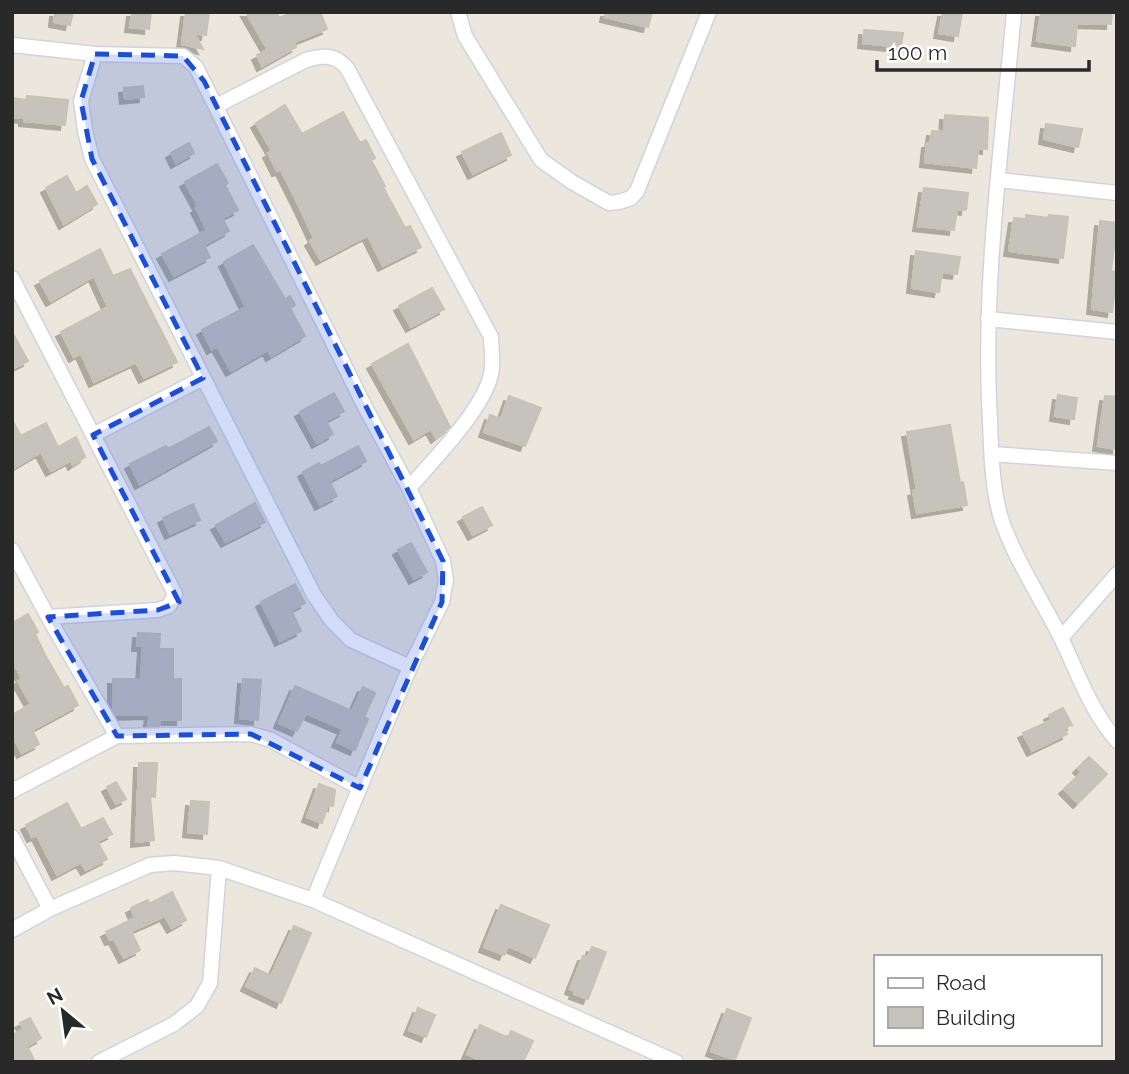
<svg xmlns="http://www.w3.org/2000/svg" width="1129" height="1074" viewBox="0 0 1129 1074" font-family="Raleway,sans-serif">
	<style>
		.building { fill: #c6c3bc; stroke: #c6c3b6; stroke-width: 2; filter: url(#shadow) }
		.lines { fill: none; stroke-linecap: round; stroke-linejoin: round }
		.street-casing { stroke: #d2d2e1; stroke-width: 17 }
		.street { stroke: #fff; stroke-width: 14 }
		.marked { fill: #1d4ed8; fill-opacity: 0.2; stroke: #1d4ed8; stroke-width: 5; stroke-dasharray: 14 9; stroke-linejoin: round }
	</style>
	<defs>
		<filter id="shadow"><feDropShadow dx="-5" dy="5" stdDeviation="0" flood-color="#0004"/></filter>
	</defs>
	<rect width="100%" height="100%" fill="#ebe7dc"/>
	<path class="building" d="M55 12H73L70 25 54 22Z
		M132 12H151L149 29 130 27Z
		M186 12H209L206 35 194 33 203 49 182 44Z
		M246 12H276L279 18 294 12H320L327 29 294 42 296 47 262 66 257 55 268 50Z
		M606 12H652L648 27 605 17Z
		M943 12H962L958 36 939 33Z
		M1041 12H1112L1111 24 1077 23 1075 46 1037 41Z
		M864 30 903 33 901 47 863 43Z
		M143 86 144 97 125 99 124 88Z
		M27 96 68 100 65 125 24 121V118L12 117V98L26 100Z
		M285 105 302 134 343 112 360 143 366 140 375 158 371 160 385 186 383 187 405 228 410 226 421 247 383 266 368 236 364 237 321 260 310 241 314 238 300 208 281 170 277 171 268 153 272 151 256 123Z
		M945 115 988 118 987 149 978 148 976 168 925 162 927 143H930L932 131 944 132Z
		M1046 124 1082 129 1078 147 1044 139Z
		M501 133 511 155 473 174 462 152Z
		M189 143 194 153 176 163 171 153Z
		M217 164 228 183 225 185 238 210 222 218 229 231 204 245 210 257 174 276 162 254 207 230 196 208 199 207 185 182Z
		M67 176 76 193 87 186 97 204 64 224 46 188Z
		M924 188 968 193 966 210 957 209 954 230 918 226Z
		M1026 215 1048 218 1049 215 1068 217 1063 258 1009 251 1014 218 1026 219Z
		M1100 221 1117 223 1111 271 1117 272 1112 312 1092 309Z
		M253 245 285 299 290 296 295 305 290 308 305 336 271 356 268 350 231 371 217 346 212 349 202 330 246 307 224 262Z
		M100 249 113 276 130 269 177 362 144 378 136 362 94 382 81 353 74 357 61 332 108 307 94 276 51 301 40 281Z
		M916 251 960 257 957 274 942 272 939 292 912 288Z
		M432 288 444 309 411 327 399 306Z
		M12 332 28 361 12 369Z
		M408 344 450 427 436 438 431 429 414 439 372 364Z
		M334 393 344 411 326 421 333 434 317 443 300 412Z
		M1058 395 1077 398 1074 419 1055 416Z
		M509 396 541 408 525 446 484 432 490 415 501 419Z
		M1105 396 1117 397V449L1098 446Z
		M12 420 21 436 46 423 58 447 76 437 85 457 73 465 71 460 51 471 41 452 12 469Z
		M950 425 960 483 963 482 967 505 917 513 913 491 917 490 907 432Z
		M209 427 217 441 140 484 130 464 166 446 168 449Z
		M358 446 366 461 329 481 337 496 320 505 303 472 319 463 321 466Z
		M255 503 265 522 226 542 216 525Z
		M193 504 200 520 170 534 163 518Z
		M482 507 492 525 473 535 463 517Z
		M411 543 427 572 414 579 398 550Z
		M295 584 305 603 291 610 301 631 280 641 261 602Z
		M28 614 38 632 35 634 45 655 64 688 68 686 78 705 32 730 39 744 22 753 12 735V715L31 704 18 681 22 678 12 660V623Z
		M138 633 160 634 159 649H173V679H181V720H160L159 726H148L150 714 116 715 113 711V679H141L143 646H137Z
		M243 679 261 680 258 720 240 718Z
		M295 686 352 711 363 687 375 693 364 717 368 719 355 750 337 742 343 729 306 713 297 731 279 723Z
		M1063 708 1072 725 1064 728 1067 734 1032 751 1023 733 1052 720 1049 715Z
		M1089 757 1107 774 1078 803 1064 789 1082 772 1078 768Z
		M139 763H157L155 797 150 796 154 840 136 842Z
		M116 782 126 799 116 804 107 787Z
		M319 784 335 790 333 806 328 805 322 823 307 817Z
		M191 801 209 802 207 834 188 832Z
		M67 803 81 829 103 818 112 834 97 841 107 859 86 870 81 862 57 875 37 835 32 837 26 825Z
		M172 892 186 920 172 928 165 916 131 931 140 950 124 958 114 939 110 940 106 932 135 918 131 908 148 900 149 904Z
		M501 905 549 925 535 958 508 946 504 955 484 947Z
		M294 926 311 933 281 1003 246 986 255 968 271 976Z
		M592 947 606 952 588 999 574 994 575 991 570 989 583 956 588 957Z
		M418 1008 435 1015 426 1037 409 1030Z
		M727 1009 751 1018 735 1060 711 1051Z
		M30 1018 41 1038 27 1046 35 1062H15L12 1057V1035L24 1029 20 1023Z
		M480 1025 508 1038 511 1031 533 1041 523 1062H484L467 1054Z"/>
	<g class="lines">
		<defs>
			<path id="street" d="M458 12 465 36 541 160 572 182 609 203 619 202 631 198 637 191 709 12
				M1014 12C1002 146 982 286 990 420 991 451 992 485 1000 515 1011 552 1041 599 1059 634 1078 672 1088 707 1117 741
				M12 45 95 54 183 56 196 67 365 407 409 488 443 561 446 580 442 602 410 667 313 900
				M95 54 81 101 85 131 92 159 314 595 332 621 351 640 410 667
				M216 106 306 60C322 55 335 54 347 68L491 337C491 348 494 363 491 374 484 409 433 460 409 488
				M999 180 1117 193
				M12 278 175 594 169 606 158 610 48 617
				M988 319 1117 332
				M93 435 203 378
				M992 454 1117 463
				M12 550 48 617 117 736
				M1061 638 1117 574
				M12 791 117 736 251 734 271 740 360 788
				M12 837 50 909
				M12 930 50 909 150 865 174 863 219 868 313 900 676 1062
				M99 1062 174 1024 197 1006 210 983 219 868"/>
		</defs>
		<use href="#street" class="street-casing"/>
		<use href="#street" class="street"/>
	</g>
	<path class="marked" d="M95 54 183 56 204 81 443 561 442 602 360 788 251 734 117 736 48 617 158 610 179 602 93 435 203 378 92 159 81 101Z"/>
	<rect width="1129" height="1074" fill="none" stroke="#292929" stroke-width="28"/>
	<rect x="874" y="955" width="228" height="91" fill="#ffffff" stroke="#a9a9a9" stroke-width="2"/>
	<rect x="888" y="978" width="35" height="10" fill="#ffffff" stroke="#a9a9a9" stroke-width="2"/>
	<text x="936" y="990" font-size="21" fill="#292929">Road</text>
	<rect x="888" y="1007" width="35" height="21" fill="#c6c3bc" stroke="#a9a9a9" stroke-width="2"/>
	<text x="936" y="1025" font-size="21" fill="#292929">Building</text>
	<g transform="translate(63 1011) rotate(331)" stroke="#ffffff" stroke-width="5" paint-order="stroke">
	<path d="M0-5L12 26L0 18L-12 26Z" fill="#292929"/>
	<text y="-10" font-size="19" font-weight="bold" text-anchor="middle" fill="#292929">N</text>
	</g>
	<path d="M877 60v10h212v-10" fill="none" stroke="#292929" stroke-width="3.5"/>
	<text x="888" y="60" font-size="21" fill="#292929" stroke="#ffffff" stroke-width="5" paint-order="stroke">100 m</text>
</svg>
